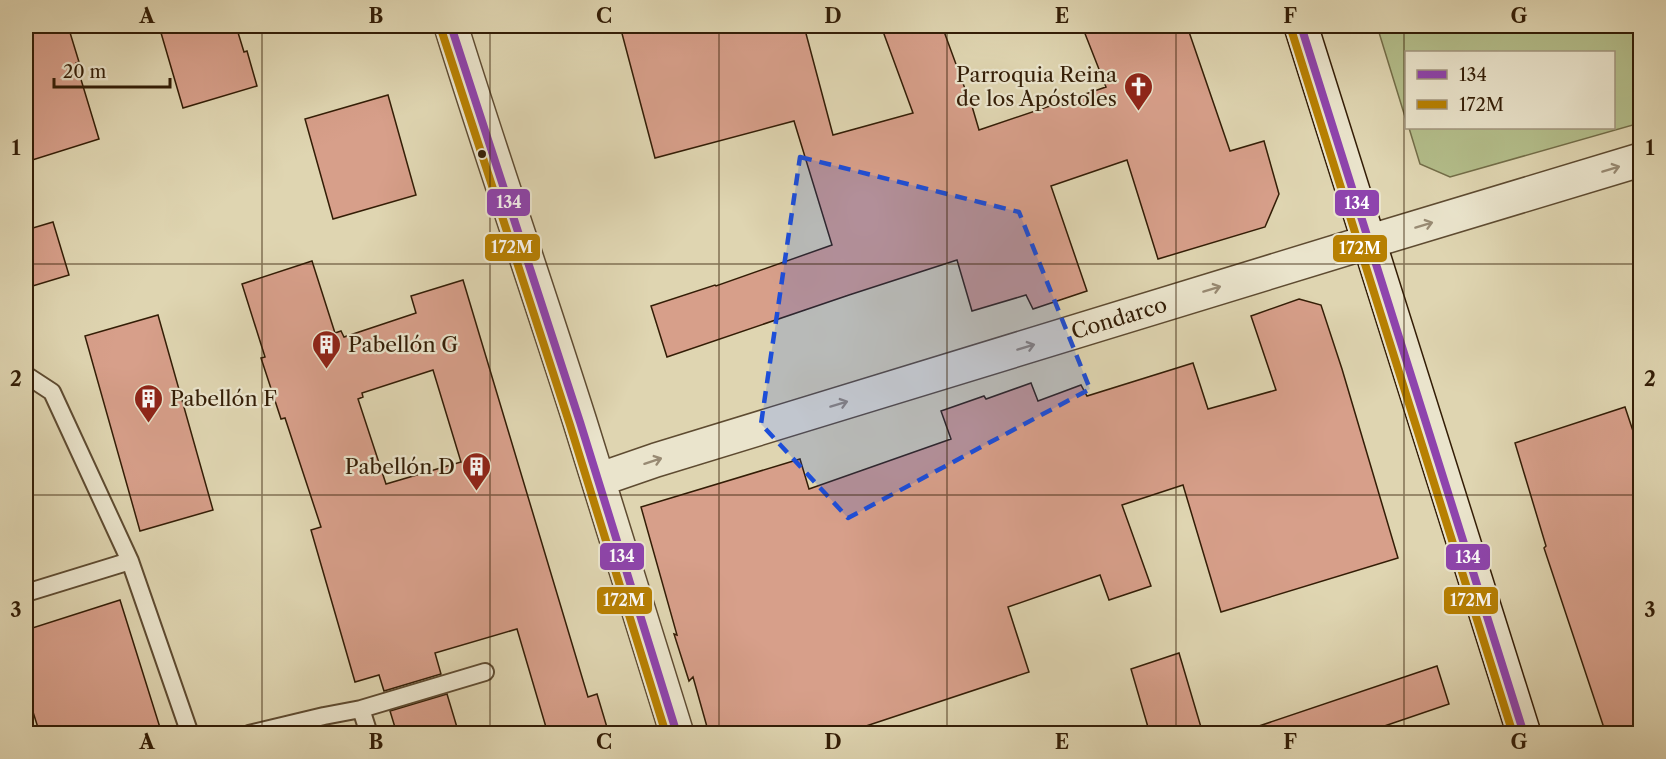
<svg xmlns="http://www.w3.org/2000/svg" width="1666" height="759" viewBox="0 0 1666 759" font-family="'Libre Caslon Text',serif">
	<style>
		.green { fill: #b3bd8a; stroke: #736d48; stroke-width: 1.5 }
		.building { fill: #d79f8a; stroke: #331d06; stroke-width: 1.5; fill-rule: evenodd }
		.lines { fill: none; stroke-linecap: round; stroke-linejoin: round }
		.lane-casing { stroke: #5e4b31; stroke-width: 20 }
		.street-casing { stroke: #5e4b31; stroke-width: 36 }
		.secondary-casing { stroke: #331d06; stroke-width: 36 }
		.lane { stroke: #eae4cc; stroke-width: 16 }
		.street { stroke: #eae4cc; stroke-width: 33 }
		.secondary { stroke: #eae4cc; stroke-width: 33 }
		.bus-1-casing { stroke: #eae4cc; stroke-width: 12 }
		.bus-2-casing { stroke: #eae4cc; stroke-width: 12 }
		.bus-1 { stroke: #8e44ad; stroke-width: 8 }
		.bus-2 { stroke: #b78002; stroke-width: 8 }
		.oneway { stroke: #988a73 }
		.marked { fill: #1d4ed8; fill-opacity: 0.2; stroke: #1d4ed8; stroke-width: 4.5; stroke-dasharray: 12 8; stroke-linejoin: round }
		.grid { fill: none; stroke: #331d06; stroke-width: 1.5; stroke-opacity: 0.55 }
		.bus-dot { fill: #331d06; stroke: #eae4cc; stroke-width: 2 }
		.labels { text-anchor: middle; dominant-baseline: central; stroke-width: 4.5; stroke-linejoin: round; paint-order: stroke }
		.poi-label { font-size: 21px; fill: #331d06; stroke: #eae4cc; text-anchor: end }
		.street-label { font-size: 21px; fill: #331d06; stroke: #eae4cc }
		.line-badge { stroke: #eae4cc; stroke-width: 2 }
		.badge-label { font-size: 16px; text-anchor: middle; font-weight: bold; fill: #fff }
		.neatline { fill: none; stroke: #331d06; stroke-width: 2 }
		.grid-label { font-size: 20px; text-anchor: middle; font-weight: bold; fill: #331d06 }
	</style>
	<rect width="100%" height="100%" fill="#dfd5b1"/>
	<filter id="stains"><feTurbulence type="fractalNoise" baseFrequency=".00333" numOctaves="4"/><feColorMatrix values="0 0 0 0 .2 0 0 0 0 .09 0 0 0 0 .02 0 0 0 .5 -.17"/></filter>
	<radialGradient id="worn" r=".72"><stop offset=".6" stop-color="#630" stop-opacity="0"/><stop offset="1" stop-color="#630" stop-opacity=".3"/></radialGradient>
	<path class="green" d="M1377 26H1640V123L1450 177 1420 164 1409 128H1614V52H1406V120Z"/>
	<path class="building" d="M26 26H68L79 62 76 63 99 139 26 162Z
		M159 26H236L244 52 247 51 257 86 183 108Z
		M620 26H804L833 135 913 113 881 26H942L968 97 969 96 979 130 1106 87 1082 26H1187L1230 151 1264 141 1279 194 1265 227 1158 259 1127 160 1051 186 1087 291 1033 309 1026 295 972 311 957 260 849 295 667 357 651 306 715 285 716 286 832 245 794 121 655 158Z
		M388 95 416 195 333 219 305 119Z
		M53 222 69 275 26 288V230Z
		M312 261 335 333 341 331 344 337 416 313 411 296 463 280 588 697 597 694 609 734H548L517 629 435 653 441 674 384 691 379 675 355 682 311 530 321 527 285 418 281 419 261 358 265 357 242 284ZM433 370 461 462 386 484 358 399 363 397 362 393Z
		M1299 299 1321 305 1342 369 1398 558 1221 612 1183 485 1122 505 1151 586 1109 600 1100 575 1008 607 1029 672 842 734H709L693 677 689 681 674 634 677 635 641 507 800 459 809 489 951 439 941 411 984 396 986 399 1031 383 1038 401 1081 385 1087 396 1193 363 1208 409 1276 390 1251 316Z
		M158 315 213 510 140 531 85 336Z
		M1625 407 1641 455V734H1606L1544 548 1546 546 1515 443Z
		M120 600 162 734H40L26 690V630Z
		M1179 653 1203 734H1150L1131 669Z
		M1437 666 1449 704 1361 734H1254L1253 728Z
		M447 694 459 734H397L390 711Z"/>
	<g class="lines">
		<defs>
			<path id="lane" d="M26 375 52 392 130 561 190 734
				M26 593 130 561
				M361 709 485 672
				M249 734 324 716 361 709 369 734"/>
			<path id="street" d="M451 26C492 158 538 290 580 422 613 526 644 630 677 734
				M598 480 656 460 1368 242 1640 160"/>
			<path id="secondary" d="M1301 26 1524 734"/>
		</defs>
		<use href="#lane" class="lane-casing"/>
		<use href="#street" class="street-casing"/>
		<use href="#secondary" class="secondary-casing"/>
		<use href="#lane" class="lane"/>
		<use href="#street" class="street"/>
		<use href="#secondary" class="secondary"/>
		<defs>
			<path id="bus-1" d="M451 26 580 422 677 734
				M1301 26 1524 734"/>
			<path id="bus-2" d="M441 29 570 425 666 734
				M1291 29 1513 734"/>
		</defs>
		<use href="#bus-1" class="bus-1-casing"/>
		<use href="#bus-2" class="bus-2-casing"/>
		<use href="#bus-1" class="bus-1"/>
		<use href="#bus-2" class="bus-2"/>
	</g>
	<defs><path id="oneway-shaft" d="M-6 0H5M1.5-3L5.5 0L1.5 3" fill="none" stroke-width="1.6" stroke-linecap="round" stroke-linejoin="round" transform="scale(1.5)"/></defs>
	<g class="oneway">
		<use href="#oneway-shaft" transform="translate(1611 169) rotate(-17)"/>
		<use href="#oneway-shaft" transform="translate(1424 225) rotate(-17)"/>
		<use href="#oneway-shaft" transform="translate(1212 289) rotate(-17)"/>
		<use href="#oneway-shaft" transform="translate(1026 347) rotate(-17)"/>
		<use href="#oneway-shaft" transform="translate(839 404) rotate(-17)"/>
		<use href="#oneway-shaft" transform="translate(653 461) rotate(-18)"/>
	</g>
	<path class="marked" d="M800 157 1019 212 1090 389 848 518 761 424Z"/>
	<path class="grid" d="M262 26V734M490 26V734M719 26V734M947 26V734M1176 26V734M1404 26V734M26 264H1640M26 495H1640"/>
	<defs>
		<symbol id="church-pin" viewBox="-11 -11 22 30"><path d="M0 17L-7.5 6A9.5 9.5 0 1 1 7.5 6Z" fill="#8f2418" stroke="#eae4cc"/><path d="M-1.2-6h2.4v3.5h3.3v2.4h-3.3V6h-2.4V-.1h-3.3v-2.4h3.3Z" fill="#fff"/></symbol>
		<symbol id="building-pin" viewBox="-11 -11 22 30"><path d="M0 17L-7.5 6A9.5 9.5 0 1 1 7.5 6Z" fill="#8f2418" stroke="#eae4cc"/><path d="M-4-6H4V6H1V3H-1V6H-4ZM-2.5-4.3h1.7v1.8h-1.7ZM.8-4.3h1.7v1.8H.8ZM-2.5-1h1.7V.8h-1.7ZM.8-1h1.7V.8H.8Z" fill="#fff"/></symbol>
	</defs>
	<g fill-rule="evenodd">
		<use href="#church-pin" x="1122" y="70" width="33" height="45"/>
		<use href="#building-pin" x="310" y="328" width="33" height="45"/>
		<use href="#building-pin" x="132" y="382" width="33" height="45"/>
		<use href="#building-pin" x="460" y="450" width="33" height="45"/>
	</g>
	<circle class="bus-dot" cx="482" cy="154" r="5"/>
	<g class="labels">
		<g class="poi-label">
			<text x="1117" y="74">Parroquia Reina<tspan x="1117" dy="24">de los Apóstoles</tspan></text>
			<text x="348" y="344" text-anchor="start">Pabellón G</text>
			<text x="170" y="398" text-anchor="start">Pabellón F</text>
			<text x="455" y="466">Pabellón D</text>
		</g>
		<g class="street-label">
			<text transform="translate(1119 318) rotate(-17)">Condarco</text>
		</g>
	</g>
	<g class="line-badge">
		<rect x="486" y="188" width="45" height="29" rx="6" fill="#8e44ad"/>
		<rect x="1334" y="189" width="46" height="28" rx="6" fill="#8e44ad"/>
		<rect x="484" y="233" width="57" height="29" rx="6" fill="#b78002"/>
		<rect x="1332" y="234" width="56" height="29" rx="6" fill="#b78002"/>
		<rect x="599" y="542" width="46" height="29" rx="6" fill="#8e44ad"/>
		<rect x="1445" y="543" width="46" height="28" rx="6" fill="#8e44ad"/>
		<rect x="596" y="586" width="57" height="29" rx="6" fill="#b78002"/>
		<rect x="1443" y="586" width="56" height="29" rx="6" fill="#b78002"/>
	</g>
	<g class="badge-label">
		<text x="509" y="208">134</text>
		<text x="1357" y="209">134</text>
		<text x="512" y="253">172M</text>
		<text x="1360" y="254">172M</text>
		<text x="622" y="562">134</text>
		<text x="1468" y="563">134</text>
		<text x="624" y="606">172M</text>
		<text x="1471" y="606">172M</text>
	</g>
	<rect width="1666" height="759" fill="none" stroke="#dfd5b1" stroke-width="66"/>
	<rect x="1405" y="51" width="210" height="78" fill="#eae4cc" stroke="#a1947d" stroke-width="1.5"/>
	<rect x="1417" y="70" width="30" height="9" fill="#8e44ad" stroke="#a1947d" stroke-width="1.5"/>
	<text x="1459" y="81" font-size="18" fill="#331d06">134</text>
	<rect x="1417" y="100" width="30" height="9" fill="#b78002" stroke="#a1947d" stroke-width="1.5"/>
	<text x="1459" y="111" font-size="18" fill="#331d06">172M</text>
	<path d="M54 78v9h116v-9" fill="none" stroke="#331d06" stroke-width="3"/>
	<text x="63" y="78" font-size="18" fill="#331d06" stroke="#eae4cc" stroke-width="4.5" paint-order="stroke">20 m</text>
	<rect x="33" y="33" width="1600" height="693" class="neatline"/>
	<g class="grid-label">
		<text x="147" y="23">A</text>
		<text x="376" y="23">B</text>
		<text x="604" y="23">C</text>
		<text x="833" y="23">D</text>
		<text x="1062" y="23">E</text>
		<text x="1290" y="23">F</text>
		<text x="1519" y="23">G</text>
		<text x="16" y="155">1</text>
		<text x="1650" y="155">1</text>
		<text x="16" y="386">2</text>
		<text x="1650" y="386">2</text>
		<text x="16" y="617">3</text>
		<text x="1650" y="617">3</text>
		<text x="147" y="749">A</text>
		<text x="376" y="749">B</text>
		<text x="604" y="749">C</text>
		<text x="833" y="749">D</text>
		<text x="1062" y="749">E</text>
		<text x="1290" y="749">F</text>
		<text x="1519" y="749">G</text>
	</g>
	<rect width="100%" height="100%" filter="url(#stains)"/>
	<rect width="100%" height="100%" fill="url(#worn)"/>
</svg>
